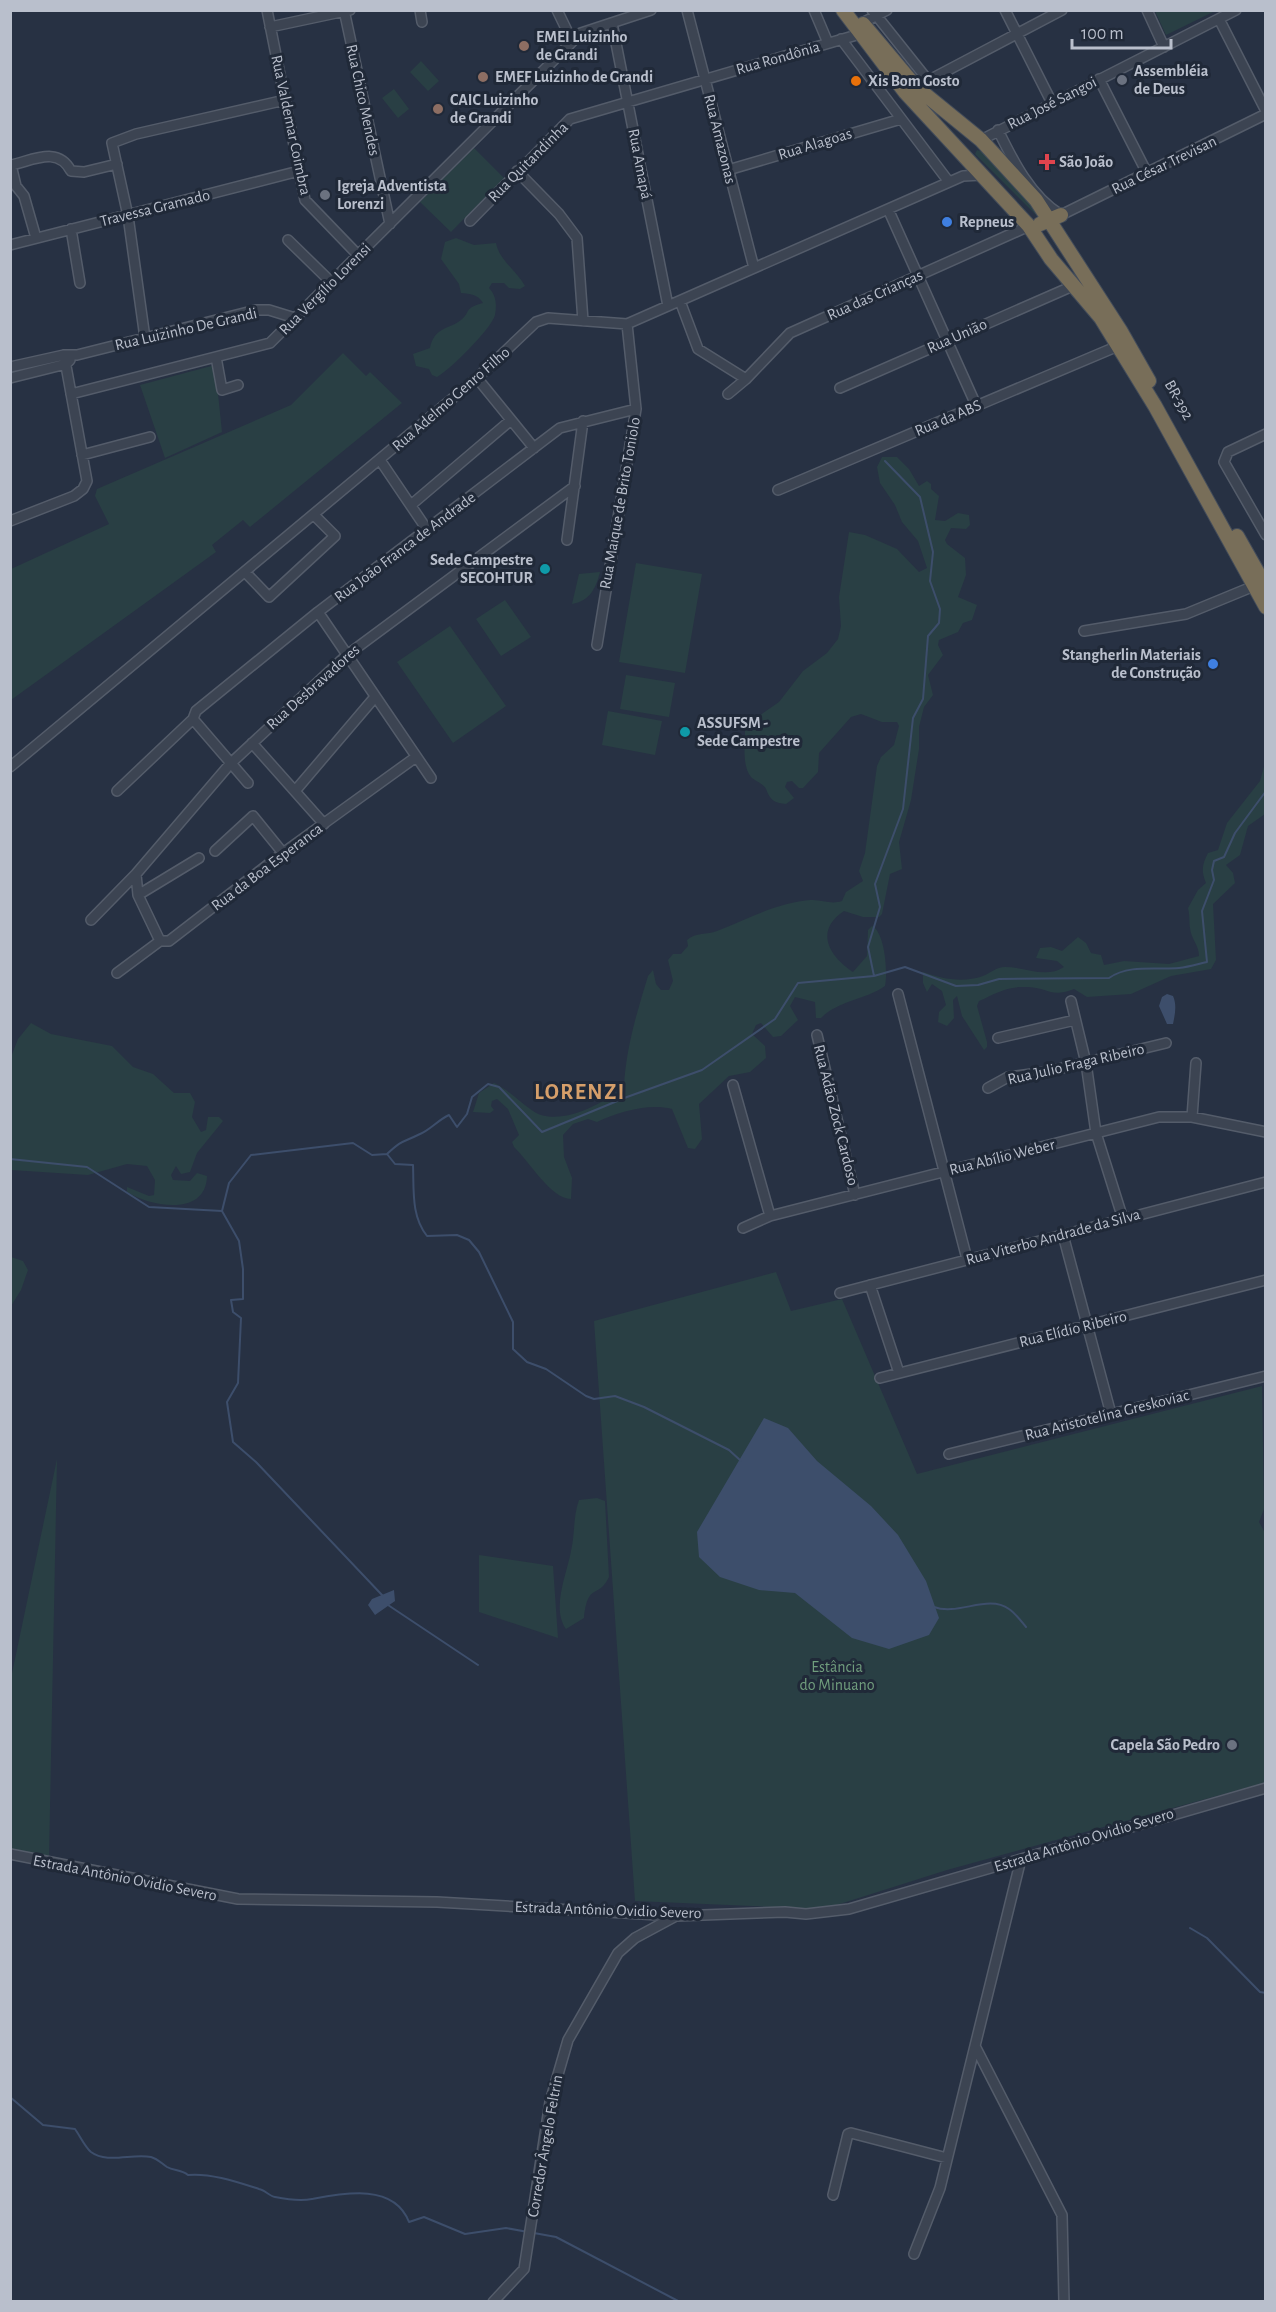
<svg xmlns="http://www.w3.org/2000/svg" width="1276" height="2312" viewBox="0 0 1276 2312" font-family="'Alegreya Sans',sans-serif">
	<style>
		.green { fill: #293f44 }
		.water { fill: #3d4e6b }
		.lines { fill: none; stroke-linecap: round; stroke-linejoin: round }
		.stream { stroke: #3d4e6b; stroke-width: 2 }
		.minor-casing { stroke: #545c6a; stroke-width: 12 }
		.highway-casing { stroke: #434c5a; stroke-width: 16 }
		.minor { stroke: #3c4452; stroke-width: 9 }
		.highway { stroke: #786e59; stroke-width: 14 }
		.education-dot { fill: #8d6e63; stroke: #202938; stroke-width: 2 }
		.worship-dot { fill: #6b7280; stroke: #202938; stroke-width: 2 }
		.food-dot { fill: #e8710a; stroke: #202938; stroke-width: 2 }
		.health-dot { fill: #e0444e; stroke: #202938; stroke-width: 2 }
		.shop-dot { fill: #3f7fe0; stroke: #202938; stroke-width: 2 }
		.culture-dot { fill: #0f9aa8; stroke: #202938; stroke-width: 2 }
		.labels { text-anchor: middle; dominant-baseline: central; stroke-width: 6; stroke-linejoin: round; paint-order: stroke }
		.poi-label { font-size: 16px; font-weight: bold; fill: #b9bfcc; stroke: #202938; text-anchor: start }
		.street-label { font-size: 16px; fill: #b9bfcc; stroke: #202938 }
		.park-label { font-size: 16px; fill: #709d7d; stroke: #202938 }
		.district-label { font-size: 22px; font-weight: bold; letter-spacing: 1.5px; fill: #d69f6a; stroke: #202938 }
	</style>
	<rect width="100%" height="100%" fill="#273143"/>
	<path class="green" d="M1155 11H1215L1166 35Z
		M421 61 439 81 428 91 410 72Z
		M394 89 409 109 398 118 382 98Z
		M474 148 504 178 451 232 420 202Z
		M977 150 983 152 1041 212 1039 218 975 154Z
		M456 238 474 245 496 243C499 260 516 270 525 286L520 289 509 288 504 283H492L489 288C496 295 497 305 495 315 492 328 450 370 437 377L432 375 429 369 416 366 413 354 430 348C434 327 450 329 461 320 472 311 462 309 483 303 478 294 470 294 461 293L459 284 441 259 445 242Z
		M343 353 366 376 370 372 402 403 250 527 243 520 212 545 216 552 11 700V569L109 524 95 496 97 489 291 405Z
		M215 365 222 432 165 458 140 385Z
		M882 457H897L909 469 919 486 927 481 931 484V489L939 496 935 520 945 521 958 513 969 515 970 525 966 529 951 528 945 540 947 544 965 558 966 575 958 597 977 605 972 620 963 623 958 632 939 640 938 645 943 655 928 675 933 695 924 707 919 727V749L911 800 899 842 902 869 890 874 882 914 879 917H863L844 911C814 931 829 956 853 972L867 956 868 930 872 926C885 932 888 973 885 986 865 1000 839 1000 821 1018H816L815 1002 795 997 790 1006 798 1020 781 1036 773 1037 761 1023 756 1025 752 1034 765 1046 766 1058 750 1072 729 1076 699 1104 702 1139 695 1149 688 1148 672 1109C648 1103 619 1112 597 1122L588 1119 573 1124 563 1135 564 1157 572 1178 571 1199C551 1199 529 1161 514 1147L512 1142 519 1135 508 1109 497 1099 492 1101 491 1106 494 1110 490 1113 473 1112 479 1093 494 1083C509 1090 519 1102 533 1111 558 1128 604 1104 624 1086 626 1048 637 1012 648 976L653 970 656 984 661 990H669L673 981 668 960 673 954H681L688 946 687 940C696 932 707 935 717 931 748 919 776 903 810 900 822 899 830 905 842 901L846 892 863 881 859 871 865 853 877 766 881 757 894 745 899 726 897 722H882L861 714 851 717 819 753 818 772 803 788H799L792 781 787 782 785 787 794 798 786 804C774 803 770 800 766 789 764 784 755 781 751 777 742 766 745 745 745 731L746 725 779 702 803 671 827 653 838 639 841 626 839 597 849 532 865 535 897 549 919 572 927 568 918 541 902 522 895 505 880 483 877 467Z
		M636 563 702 574 685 673 619 662Z
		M600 572C596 588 590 601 572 604L579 574Z
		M505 600 531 637 501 656 476 619Z
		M450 626 506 706 453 743 397 662Z
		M626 675 675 683 669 717 620 709Z
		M608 711 662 721 655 755 602 745Z
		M1265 763V814L1248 826 1240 855 1226 865 1233 873 1235 883 1213 904 1216 960 1211 969 1171 976 1131 994 1087 997 1074 989C1050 998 1049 988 1028 987 1006 986 997 993 979 1001L977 1006 987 1042V1047L984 1050 962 1016 957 996 953 1000 954 1018 947 1026 938 1022 939 1012 946 1005 942 991 932 984 927 992 923 983V972C942 979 963 983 983 976 991 973 996 967 1005 967 1025 967 1046 979 1064 967L1057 961 1036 958 1040 948 1051 947 1062 951 1078 937 1086 943 1091 953 1101 955 1104 965 1124 961 1169 964 1199 956C1199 945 1191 939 1190 928 1189 921 1190 916 1188 908L1198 890 1206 883C1201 871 1202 865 1208 853L1218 850 1227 823 1260 781Z
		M31 1023 51 1034 112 1046 133 1067 153 1074 174 1093H190L195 1102 192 1117 201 1132 206 1130 208 1117H219L223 1121 197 1153 190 1172 181 1174 176 1166 171 1175 173 1180 190 1181 197 1173 207 1176C206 1217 151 1207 127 1192V1187L149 1196 154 1195 155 1180 147 1166 127 1164 88 1175 11 1170V1057L18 1039Z
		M11 1257 23 1261 28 1270 21 1290 11 1306Z
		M776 1272 791 1311 842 1299 917 1474 1262 1386 1264 1509 1259 1522 1264 1531V1783L947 1870 824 1909 635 1901 594 1321Z
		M57 1459 49 1858 11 1850V1678Z
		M597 1498 605 1501 609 1577C598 1600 588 1581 584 1618L566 1629C551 1608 567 1574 571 1551 575 1535 573 1516 579 1500Z
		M479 1555 553 1566 558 1638 479 1612Z"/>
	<path class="water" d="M1167 994 1173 996C1177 1005 1175 1014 1173 1024H1167L1159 1006 1162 997Z
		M764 1418 788 1428 817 1461 871 1506 898 1535 926 1581 939 1618 929 1635 889 1649 852 1638 795 1593 759 1590 720 1577 699 1557 697 1532Z
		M394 1590 395 1601 375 1615 368 1605 372 1599Z"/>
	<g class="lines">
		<path class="stream" d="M874 976 868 947 880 907 875 884 903 809 913 718 923 699 928 636 939 623 940 609 930 581 933 552 920 497 885 461
			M387 1154 395 1164 413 1165C414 1190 411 1216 427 1236L457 1235 469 1240 479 1252 513 1322V1349L527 1362 546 1369 586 1396 594 1399 615 1396 644 1407 729 1450 741 1461
			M10 1159 87 1167 149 1207 222 1211
			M382 1595 256 1462 233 1442 227 1402 238 1383 241 1318 233 1312 231 1300 243 1299V1269L239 1241 222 1211 229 1183 251 1155 353 1143 372 1155 387 1154C403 1139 402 1143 420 1134 430 1130 438 1120 449 1115L457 1127 467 1114 472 1097 488 1084 499 1087 542 1132 627 1097 702 1070 775 1019 798 983 874 976 905 967 956 986 978 985 999 979 1109 978C1129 964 1156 970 1179 968 1189 967 1198 964 1207 962L1202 911 1214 880 1212 870 1214 861 1224 857 1235 833 1266 791
			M388 1605 478 1665
			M934 1607C958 1616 988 1594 1009 1609 1015 1613 1021 1621 1026 1627
			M1190 1928 1207 1938 1260 1992 1266 1993
			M10 2097 43 2125 75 2129C80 2136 85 2147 91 2152 107 2164 133 2153 151 2157 158 2159 161 2163 167 2167 174 2171 181 2169 188 2175 211 2173 237 2182 259 2189 265 2190 269 2196 275 2197 285 2199 302 2201 312 2199 344 2193 394 2183 409 2222L424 2217 465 2234 506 2228 528 2232
			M534 2233 556 2237 680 2302"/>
		<defs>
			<path id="minor" d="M267 10 305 200 358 255
				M344 10 390 224
				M420 10 422 22
				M557 10 572 41
				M687 10 754 268
				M814 10 828 43
				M872 10 927 79
				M1005 10 1052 103
				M1147 10 1164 47
				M1219 19 1266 111
				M612 23 668 306
				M862 23 887 10
				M270 27 350 10
				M841 39 949 182
				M1099 79 1147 173
				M916 87 1062 10
				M998 130C1013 161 1031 197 1061 215L1266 114
				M981 140 1236 10
				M728 170 901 119
				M517 171 559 214 577 238 583 321
				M888 209 976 405
				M470 221 570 119 860 34
				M71 229 80 283
				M36 238 24 196 16 186 11 165C34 160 58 146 71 171L84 172 117 164
				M288 240 331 282
				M10 245 299 171
				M680 301 698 349 746 379
				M145 338 128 216 112 143 136 134 285 100
				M216 357 222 390 238 385
				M10 367 64 355H77L256 310H269L295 318
				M10 378 66 364 70 360
				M477 378 534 448
				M840 388 1075 285
				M71 394 270 343 581 33 651 10
				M728 394 746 379 790 333 1029 226
				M1266 434 1228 452 1224 462 1266 535
				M82 455 150 437
				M380 460 428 531
				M778 490 1118 346
				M411 505 511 420
				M10 521 74 496 83 489 87 481 64 355
				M567 540 583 421
				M246 573 269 597 335 536 314 515
				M318 612 431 778
				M1084 631 1186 614 1254 586
				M597 645 636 409 627 324
				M193 719 248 783
				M252 743 324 824
				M10 767 477 378 536 322 548 318 627 324 963 176 982 175
				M117 791 193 719 196 711 318 612 560 428 636 409
				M295 791 375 697
				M215 851 253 816 283 853
				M138 895 199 858
				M91 920 136 874
				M160 941 138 895 136 874 230 764 347 655 575 486
				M117 973 160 941H169L283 853 416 757
				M898 994 967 1259
				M1071 1001 1086 1063 1096 1133 1123 1219
				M817 1035 855 1195
				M998 1038 1075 1020
				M733 1085 770 1216
				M988 1088 1008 1077 1046 1072 1166 1043
				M1192 1117 1196 1063
				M743 1228 770 1216 1159 1117H1192L1266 1132
				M1063 1235 1111 1414
				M870 1285 899 1373
				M840 1293 1266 1182
				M880 1378 1266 1280
				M949 1454 1266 1376
				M10 1854 238 1899 437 1902 676 1916 785 1912 806 1914 849 1909 1266 1788
				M975 2046 1062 2215 1064 2302
				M833 2195 848 2134 851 2133 947 2158
				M914 2254 940 2188 1021 1859
				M493 2302 524 2269 550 2102 568 2040 618 1953 635 1938 674 1917"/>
			<path id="highway" d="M843 10 905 92 1029 226 1051 259 1101 318 1155 406 1266 607
				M863 24 916 87 981 140 1036 200 1120 330 1149 381
				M1040 224 1061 215
				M1237 536 1266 587"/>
		</defs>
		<use href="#minor" class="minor-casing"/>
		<use href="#highway" class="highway-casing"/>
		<use href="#minor" class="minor"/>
		<use href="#highway" class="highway"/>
	</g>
	<g class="education-dot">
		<circle cx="524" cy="46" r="6"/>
		<circle cx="483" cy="77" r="6"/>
		<circle cx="438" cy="109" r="6"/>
	</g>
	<g class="worship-dot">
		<circle cx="1122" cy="80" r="6"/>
		<circle cx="325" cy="195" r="6"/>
		<circle cx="1232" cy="1745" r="6"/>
	</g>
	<circle class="food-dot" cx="856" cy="81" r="6"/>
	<path class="health-dot" d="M1044 153h6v6h6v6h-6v6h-6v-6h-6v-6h6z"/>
	<g class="shop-dot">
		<circle cx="947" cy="222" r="6"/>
		<circle cx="1213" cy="664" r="6"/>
	</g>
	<g class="culture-dot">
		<circle cx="545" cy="569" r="6"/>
		<circle cx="685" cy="732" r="6"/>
	</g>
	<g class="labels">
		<g class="poi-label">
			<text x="536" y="37">EMEI Luizinho<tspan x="536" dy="18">de Grandi</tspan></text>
			<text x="1134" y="71">Assembléia<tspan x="1134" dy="18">de Deus</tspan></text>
			<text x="495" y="77">EMEF Luizinho de Grandi</text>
			<text x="868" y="81">Xis Bom Gosto</text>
			<text x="450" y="100">CAIC Luizinho<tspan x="450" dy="18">de Grandi</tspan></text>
			<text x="1059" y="162">São João</text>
			<text x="337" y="186">Igreja Adventista<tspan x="337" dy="18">Lorenzi</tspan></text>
			<text x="959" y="222">Repneus</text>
			<text x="533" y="560" text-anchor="end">Sede Campestre<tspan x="533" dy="18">SECOHTUR</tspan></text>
			<text x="1201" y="655" text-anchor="end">Stangherlin Materiais<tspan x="1201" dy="18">de Construção</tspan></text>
			<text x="697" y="723">ASSUFSM -<tspan x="697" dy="18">Sede Campestre</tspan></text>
			<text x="1220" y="1745" text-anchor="end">Capela São Pedro</text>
		</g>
		<g class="street-label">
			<text transform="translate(778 58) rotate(-16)">Rua Rondônia</text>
			<text transform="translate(363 100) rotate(78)">Rua Chico Mendes</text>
			<text transform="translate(1052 103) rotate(-27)">Rua José Sangoi</text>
			<text transform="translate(291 125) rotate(78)">Rua Valdemar Coimbra</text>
			<text transform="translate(720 139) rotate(76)">Rua Amazonas</text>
			<text transform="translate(815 144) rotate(-17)">Rua Alagoas</text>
			<text transform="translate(528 162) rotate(-45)">Rua Quitandinha</text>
			<text transform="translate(640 164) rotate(79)">Rua Amapá</text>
			<text transform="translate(1164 165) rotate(-26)">Rua César Trevisan</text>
			<text transform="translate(155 208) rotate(-14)">Travessa Gramado</text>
			<text transform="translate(325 289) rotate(-45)">Rua Vergílio Lorensi</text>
			<text transform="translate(875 295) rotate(-24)">Rua das Crianças</text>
			<text transform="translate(186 329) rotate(-13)">Rua Luizinho De Grandi</text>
			<text transform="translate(957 336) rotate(-24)">Rua União</text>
			<text transform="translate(451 399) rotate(-41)">Rua Adelmo Genro Filho</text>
			<text transform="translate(1179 400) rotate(61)">BR-392</text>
			<text transform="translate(948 418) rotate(-23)">Rua da ABS</text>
			<text transform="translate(620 503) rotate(-80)">Rua Maique de Brito Toniolo</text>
			<text transform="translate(405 547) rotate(-37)">Rua João Franca de Andrade</text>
			<text transform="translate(313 687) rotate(-42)">Rua Desbravadores</text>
			<text transform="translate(267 867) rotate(-37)">Rua da Boa Esperanca</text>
			<text transform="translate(1076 1064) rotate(-13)">Rua Julio Fraga Ribeiro</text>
			<text transform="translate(836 1115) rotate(76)">Rua Adão Zock Cardoso</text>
			<text transform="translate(1002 1157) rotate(-14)">Rua Abílio Weber</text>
			<text transform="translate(1053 1237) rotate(-15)">Rua Viterbo Andrade da Silva</text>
			<text transform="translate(1073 1329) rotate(-14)">Rua Elídio Ribeiro</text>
			<text transform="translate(1107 1415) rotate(-14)">Rua Aristotelina Greskoviac</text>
			<text transform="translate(1084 1840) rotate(-17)">Estrada Antônio Ovidio Severo</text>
			<text transform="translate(125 1878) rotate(11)">Estrada Antônio Ovidio Severo</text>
			<text transform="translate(608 1910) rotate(2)">Estrada Antônio Ovidio Severo</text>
			<text transform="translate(545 2146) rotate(-80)">Corredor Ângelo Feltrin</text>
		</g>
		<g class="park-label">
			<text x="837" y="1667">Estância<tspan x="837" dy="18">do Minuano</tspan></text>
		</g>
		<g class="district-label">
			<text x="580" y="1092">LORENZI</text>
		</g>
	</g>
	<rect width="1276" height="2312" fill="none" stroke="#b9bfcc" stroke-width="24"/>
	<path d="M1072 39v9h99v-9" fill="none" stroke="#b9bfcc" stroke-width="3"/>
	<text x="1081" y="39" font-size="18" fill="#b9bfcc" stroke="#202938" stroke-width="4.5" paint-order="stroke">100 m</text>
</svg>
